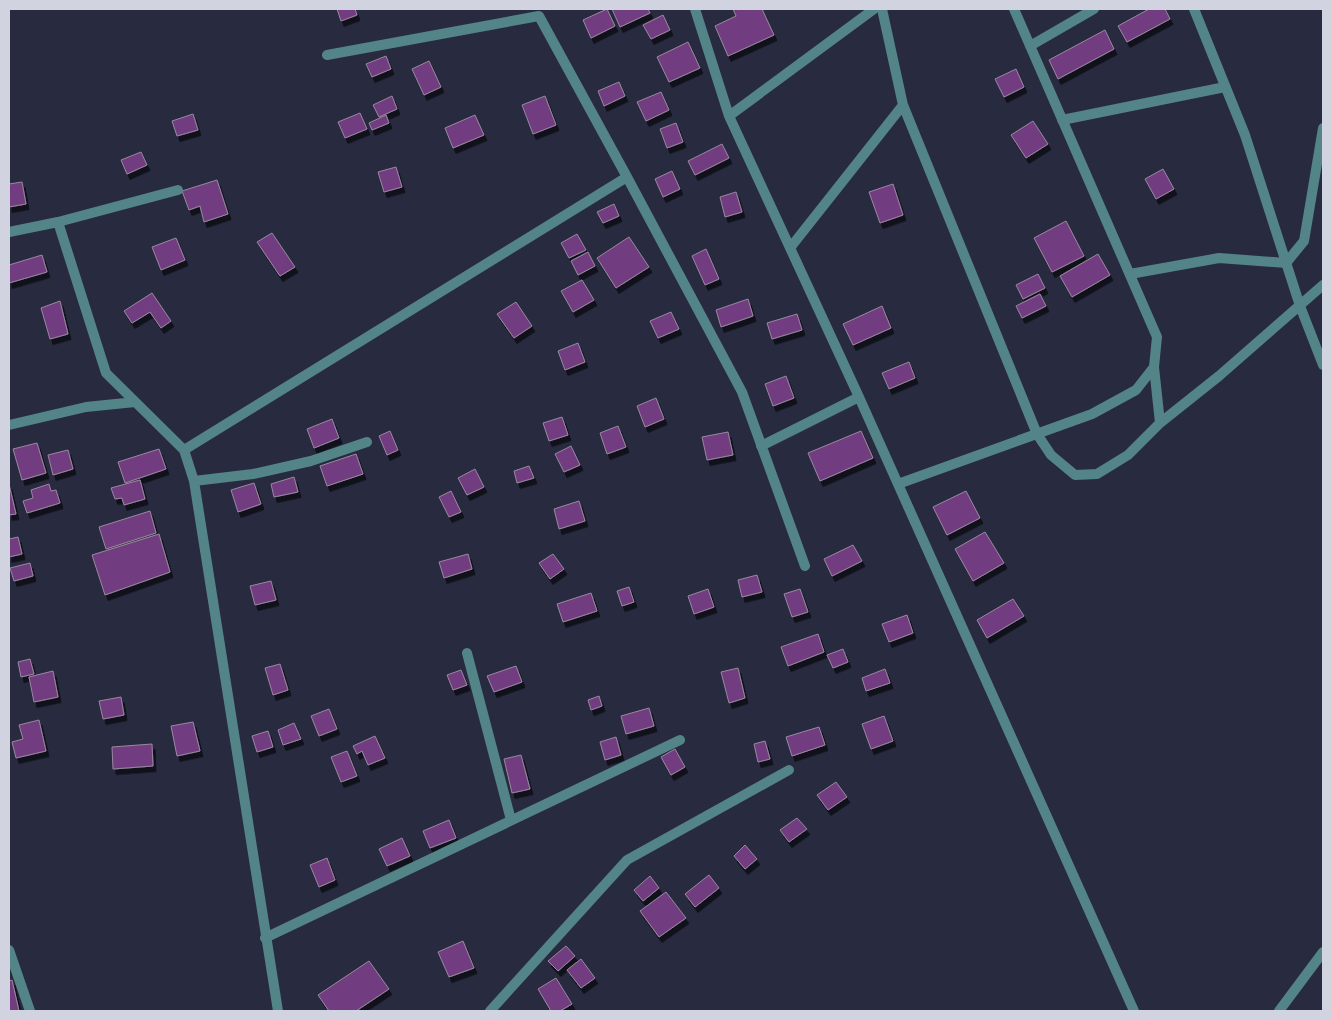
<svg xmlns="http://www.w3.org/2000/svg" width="1332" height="1020" viewBox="0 0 1332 1020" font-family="Manrope,sans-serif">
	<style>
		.building { fill: #713e80; stroke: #99889f; filter: url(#shadow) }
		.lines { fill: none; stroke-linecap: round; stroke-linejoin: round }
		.street { stroke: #538488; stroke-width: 10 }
	</style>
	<defs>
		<filter id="shadow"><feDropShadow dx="3" dy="5.5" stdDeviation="0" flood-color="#0009"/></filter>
	</defs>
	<rect width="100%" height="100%" fill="#282a40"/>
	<path class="building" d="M337 9H355L357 15 341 21Z
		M607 9 615 26 591 38 583 20Z
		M612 9H648L650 13 620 27Z
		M733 9H762L774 35 728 56 715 26 736 16Z
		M1149 9H1165L1170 19 1127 42 1118 26Z
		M663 15 670 30 651 39 643 25Z
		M1105 30 1114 49 1058 79 1049 60Z
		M688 42 700 68 669 82 657 57Z
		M386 56 391 69 372 77 366 64Z
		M429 61 441 87 424 95 412 69Z
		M1016 69 1024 87 1004 97 995 79Z
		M619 82 625 96 604 106 598 91Z
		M661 92 669 110 646 121 637 102Z
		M392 96 397 109 379 117 373 105Z
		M545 96 556 125 533 134 522 105Z
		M360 113 367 129 345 138 338 122Z
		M193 114 198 130 177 136 172 121Z
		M386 115 389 123 372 130 369 123Z
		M475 115 484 135 453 148 445 128Z
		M1033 121 1048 144 1026 158 1011 135Z
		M676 123 683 142 667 148 660 129Z
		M722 144 729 158 695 175 688 161Z
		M141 152 147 165 127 174 121 160Z
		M396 167 402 187 384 192 378 172Z
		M1163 169 1174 189 1156 199 1145 179Z
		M672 171 680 189 663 197 655 179Z
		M217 180 228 214 204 222 200 206 189 210 182 191Z
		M22 182 26 204 9 207V184Z
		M893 184 903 215 880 223 869 192Z
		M736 192 742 212 725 217 720 197Z
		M614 204 619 216 603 223 597 212Z
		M1066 221 1084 256 1052 272 1034 238Z
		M272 233 295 267 280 276 257 242Z
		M577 234 586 250 569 258 561 243Z
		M629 237 649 267 616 288 597 258Z
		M176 238 185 260 161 270 152 247Z
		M706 249 719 279 705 285 692 256Z
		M588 252 595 266 578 275 571 261Z
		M1098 254 1110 275 1072 297 1060 276Z
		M42 255 47 272 9 283V265Z
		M1038 274 1045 288 1023 299 1016 285Z
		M582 280 594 300 573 312 561 291Z
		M152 293 171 321 161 328 150 312 132 323 124 311Z
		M1040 294 1046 306 1022 318 1016 306Z
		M748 299 753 316 721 327 716 310Z
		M60 301 68 334 50 339 41 308Z
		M516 302 532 326 514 338 497 314Z
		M882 306 891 328 853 345 843 324Z
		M671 312 679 329 658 338 650 321Z
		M797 314 802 330 772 339 767 323Z
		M578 343 585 362 565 370 558 351Z
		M909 362 915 378 889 389 882 373Z
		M786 376 794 398 773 406 765 384Z
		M656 398 664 419 645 427 637 406Z
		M562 417 568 435 549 441 543 423Z
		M332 419 339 438 314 448 307 429Z
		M618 426 626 447 607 454 600 433Z
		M390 431 398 450 387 455 379 436Z
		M861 431 873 458 820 481 808 453Z
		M728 432 733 455 707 460 702 437Z
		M37 443 46 473 22 480 13 449Z
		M571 446 580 465 564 472 555 454Z
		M159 449 166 469 125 483 118 462Z
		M68 450 73 469 53 475 48 455Z
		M356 454 363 474 327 486 320 466Z
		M529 466 534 478 517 483 514 471Z
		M475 469 484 487 467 495 458 478Z
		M294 477 298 492 274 497 271 484Z
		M140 480 145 499 124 505 122 498 115 499 111 488Z
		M254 483 261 504 238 512 231 490Z
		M9 484 16 514 9 515Z
		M49 484 51 491 56 490 60 503 27 513 23 501 33 498 31 490Z
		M451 491 461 512 449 517 439 497Z
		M966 491 980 518 947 535 933 507Z
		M579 501 585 521 559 529 554 509Z
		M150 511 156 533 106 549 99 527Z
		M985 532 1004 563 973 581 955 549Z
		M159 534 170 572 105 595 92 555Z
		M18 537 22 554 9 557V539Z
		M853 545 862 561 832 576 824 559Z
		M468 554 472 569 444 578 439 562Z
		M553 554 564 569 550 579 539 563Z
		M30 563 33 576 14 581 10 568Z
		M757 575 762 592 742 597 738 580Z
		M271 581 276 600 255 605 250 586Z
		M629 587 634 602 622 606 617 591Z
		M708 589 714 607 694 614 688 596Z
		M800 589 808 612 792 617 784 594Z
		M591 593 597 611 563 622 557 604Z
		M1013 599 1024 616 987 638 977 620Z
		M907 615 913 633 889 642 882 624Z
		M818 634 824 652 788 666 781 647Z
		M843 649 848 662 833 668 827 655Z
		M30 659 34 674 21 677 18 662Z
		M280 664 288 690 273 695 265 668Z
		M516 666 522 682 494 692 487 676Z
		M738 668 745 698 729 703 721 672Z
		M885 669 890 683 866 691 862 678Z
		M461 670 467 685 453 690 447 675Z
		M53 671 58 697 34 702 29 677Z
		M599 696 602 706 591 710 588 700Z
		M121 697 124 715 103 719 99 701Z
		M649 708 654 726 626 734 621 716Z
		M329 709 337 729 319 736 311 716Z
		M884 716 893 741 871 749 862 724Z
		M39 720 46 751 16 758 12 742 23 739 19 725Z
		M193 722 200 751 177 756 171 726Z
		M294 723 301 739 283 745 278 730Z
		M819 727 825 745 792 756 786 737Z
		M268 731 273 747 257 752 252 736Z
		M375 736 385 758 368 765 362 751 357 754 353 746Z
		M616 737 621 755 605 760 600 742Z
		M765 741 770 759 758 762 754 744Z
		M152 744 153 766 113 769 112 747Z
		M675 749 685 767 671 775 661 757Z
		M347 751 357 776 341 782 331 757Z
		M521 755 530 789 512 793 504 759Z
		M836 782 847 797 828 810 817 795Z
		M797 818 807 829 789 842 780 830Z
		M449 820 456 838 430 848 423 831Z
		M402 838 410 856 387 866 379 849Z
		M745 845 757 859 745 869 734 856Z
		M327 858 335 880 319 887 310 865Z
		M709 875 719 888 695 907 685 894Z
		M650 876 659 888 643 901 634 890Z
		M666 892 686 918 659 937 640 911Z
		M463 941 474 968 449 977 438 952Z
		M566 946 575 956 558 971 548 961Z
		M581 959 595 978 581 988 567 970Z
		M369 961 389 989 356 1011H329L318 995Z
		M556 978 572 1004 560 1011H551L538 989Z
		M12 980 19 1011H9V981Z"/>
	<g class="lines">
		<path class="street" d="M695 9 729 116 859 397 1134 1011
			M882 9 903 105 1037 434 1051 455 1075 475 1097 474 1128 455 1160 423 1219 376 1323 285
			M1014 9 1157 337 1154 367 1160 423
			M1194 9 1245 135 1300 306 1323 365
			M1030 46 1094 9
			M327 55 539 16 627 177 742 392 805 566
			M729 116 874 9
			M1062 120 1225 87
			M58 222 106 373 184 450 194 481 278 1011
			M9 232 58 222 178 190
			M790 248 903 105
			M1130 274 1219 258 1286 263 1304 241 1323 128
			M9 425 86 407 135 402
			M761 446 859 397
			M184 450 627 177
			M194 481 253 474 311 461 367 442
			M898 484 1092 414 1136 390 1154 367
			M467 653 511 820
			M265 938 680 740
			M9 950 30 1011
			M490 1011 627 860 789 770
			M1279 1011 1323 952"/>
	</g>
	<rect width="1332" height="1020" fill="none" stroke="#d1d3e1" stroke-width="20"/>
</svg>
